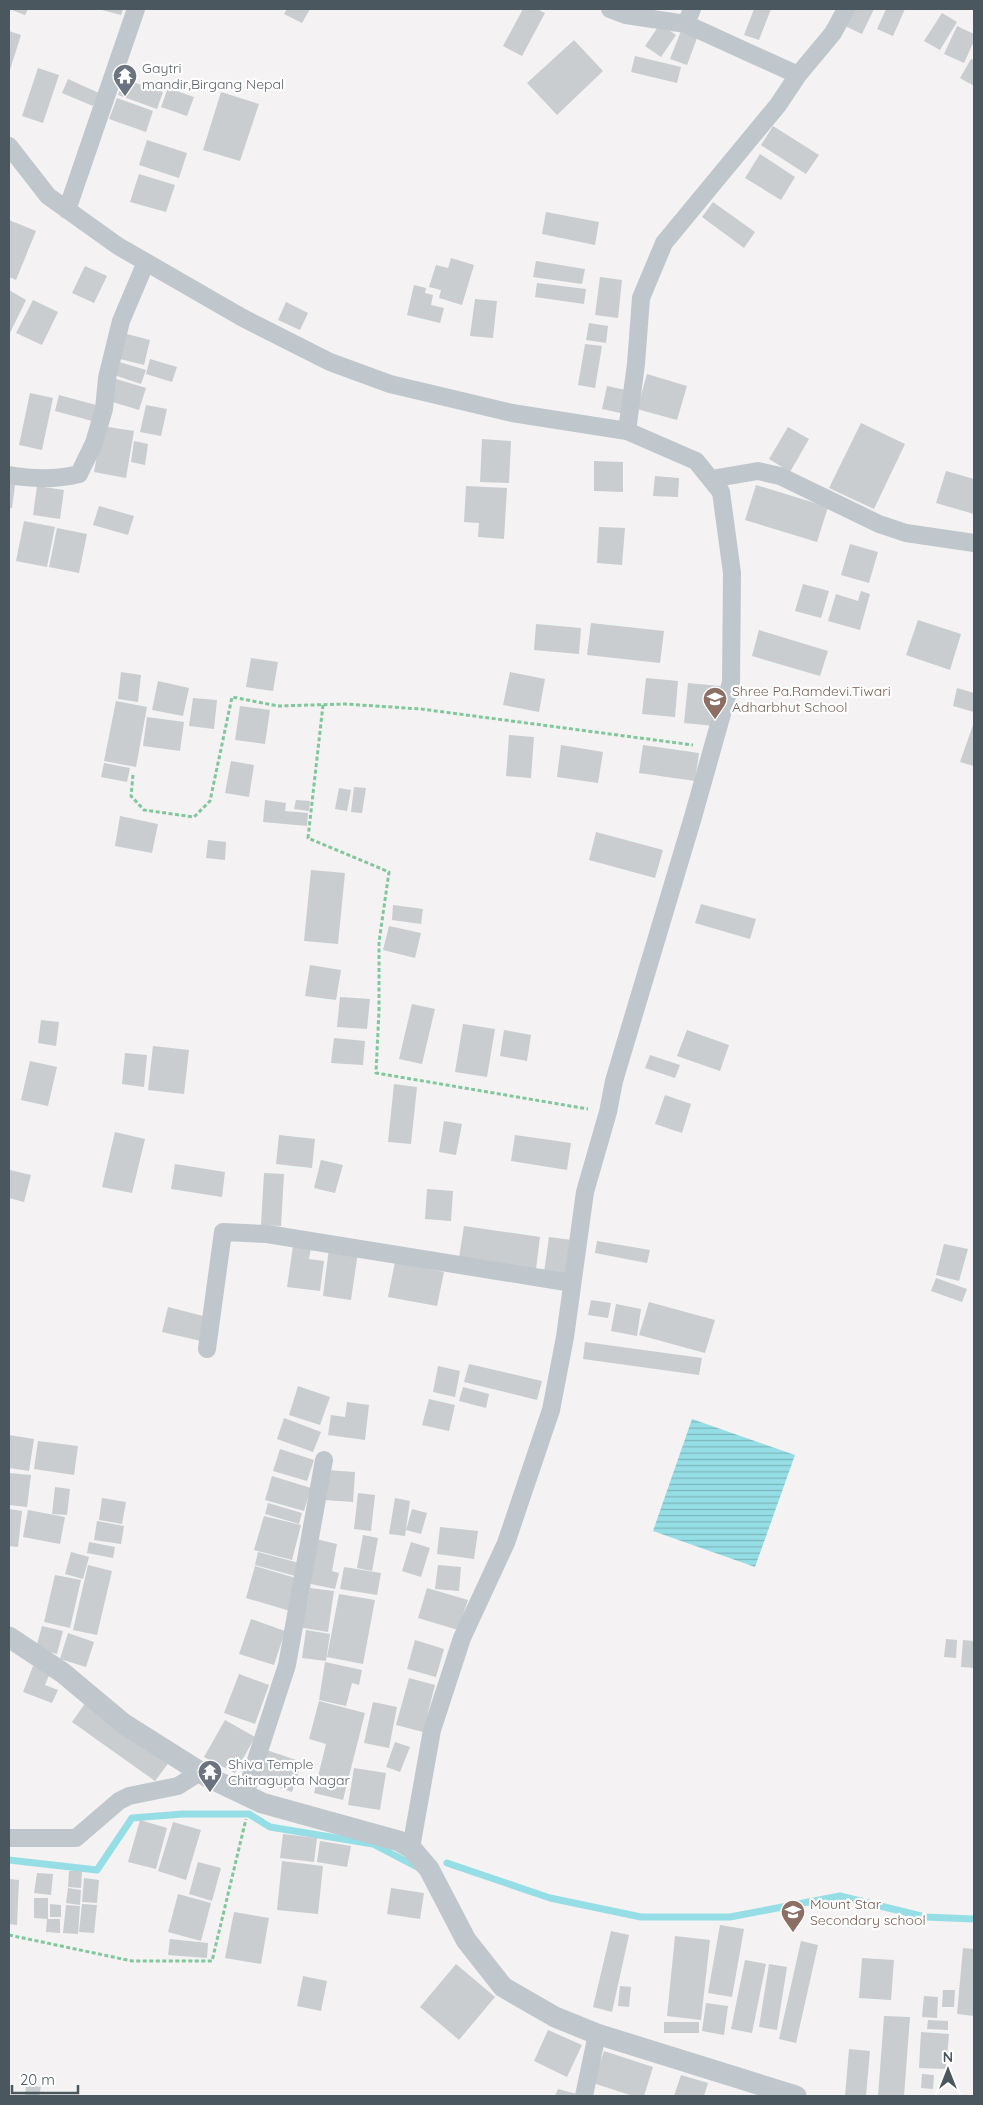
<svg xmlns="http://www.w3.org/2000/svg" width="983" height="2105" viewBox="0 0 983 2105" font-family="Quicksand,sans-serif">
	<style>
		.water { fill: url(#water-rules) }
		.lines { fill: none; stroke-linecap: round; stroke-linejoin: round }
		.stream { stroke: #96dee5; stroke-width: 7 }
		.building { fill: #c9cdd0 }
		.path { stroke: #80c89c; stroke-width: 3; stroke-dasharray: 4 2.5; stroke-linecap: butt }
		.minor { stroke: #bfc7cd; stroke-width: 18 }
		.tertiary { stroke: #bfc7cd; stroke-width: 21 }
		.labels { text-anchor: middle; dominant-baseline: central; stroke-width: 4.5; stroke-linejoin: round; paint-order: stroke }
		.worship-label { font-size: 14px; fill: #5b616d; stroke: #fff; text-anchor: start }
		.education-label { font-size: 14px; fill: #785e54; stroke: #fff; text-anchor: start }
	</style>
	<defs>
		<pattern id="water-rules" width="6" height="5" patternUnits="userSpaceOnUse" patternTransform="scale(1.25)"><rect width="6" height="5" fill="#96dee5"/><path d="M0 2.5h6" fill="none" stroke="#7cb7bd"/></pattern>
	</defs>
	<rect width="100%" height="100%" fill="#f4f2f2"/>
	<path class="water" d="M692 1419 795 1455 755 1567 653 1531Z"/>
	<g class="lines">
		<path class="stream" d="M9 1860 97 1870 132 1818 183 1814H249L270 1827 373 1844 417 1867
			M447 1863 550 1898 641 1917H730L840 1896 925 1917 974 1919"/>
	</g>
	<path class="building" d="M9 9H28L25 15Z
		M98 9H123L121 15Z
		M287 9H310L302 23 284 14Z
		M523 9H537L545 13 522 56 503 46Z
		M754 9H771L759 40 744 35Z
		M851 9H874L862 34 843 25Z
		M886 9H905L893 36 877 29Z
		M942 13 957 22 940 50 924 41Z
		M660 24 676 35 661 57 645 46Z
		M957 26 974 34V41L964 63 944 54Z
		M9 31 21 35 9 73Z
		M681 31 697 38 687 65 670 59Z
		M574 40 603 71 557 115 527 83Z
		M635 56 681 67 677 83 631 72Z
		M971 59 974 60V86L960 78Z
		M38 68 59 75 43 123 22 116Z
		M68 79 99 93 93 106 62 93Z
		M124 79 163 92 157 109 118 95Z
		M168 88 194 97 187 116 161 107Z
		M221 92 259 104 240 161 203 150Z
		M117 98 153 111 146 132 109 119Z
		M773 126 819 155 806 174 761 145Z
		M147 140 187 153 179 178 139 165Z
		M760 154 795 177 781 200 745 178Z
		M139 174 175 185 166 212 130 202Z
		M713 202 755 232 744 248 702 217Z
		M546 212 599 222 595 245 542 234Z
		M9 220 36 231 16 280 9 277Z
		M451 258 474 265 462 305 439 298 441 290 429 287 436 265 448 268Z
		M536 261 585 269 582 284 533 277Z
		M85 266 107 276 94 303 72 293Z
		M600 277 622 280 618 318 595 315Z
		M537 283 586 289 584 304 535 297Z
		M414 285 426 288 425 293 433 295 431 305 444 308 440 323 407 315Z
		M9 290 26 300 9 335Z
		M475 299 497 301 493 338 470 336Z
		M33 300 58 312 42 345 16 333Z
		M286 302 308 313 300 330 278 320Z
		M589 323 608 326 606 343 586 340Z
		M123 333 150 340 144 365 116 358Z
		M585 344 602 346 595 388 578 385Z
		M150 359 177 367 172 382 146 374Z
		M116 361 146 370 141 384 111 374Z
		M647 374 687 386 677 420 637 409Z
		M113 378 146 388 139 410 106 400Z
		M607 386 630 391 625 414 602 409Z
		M30 393 53 398 42 450 19 445Z
		M59 395 100 406 96 422 55 411Z
		M146 405 167 409 161 436 140 432Z
		M861 423 905 444 874 509 829 488Z
		M102 426 134 431 126 478 94 472Z
		M788 427 809 439 790 472 769 459Z
		M482 439 511 441 509 483 480 482Z
		M134 441 148 444 145 465 131 462Z
		M594 461 623 462V492L594 491Z
		M946 471 974 479V514L936 503Z
		M655 476 679 478 678 497 653 496Z
		M9 477 16 478 12 508H9Z
		M756 485 828 507 817 542 745 520Z
		M37 486 64 490 60 519 33 515Z
		M466 486 507 488 504 539 478 537 479 523 464 522Z
		M99 506 134 516 128 535 93 525Z
		M24 521 55 527 47 567 16 561Z
		M599 527 625 528 622 565 597 563Z
		M57 528 87 534 79 573 49 567Z
		M850 544 878 552 869 583 841 575Z
		M803 584 829 591 821 618 795 611Z
		M861 591 870 594 860 630 828 621 836 594 858 601Z
		M918 620 961 634 950 670 906 655Z
		M591 623 664 631 660 663 587 655Z
		M536 624 581 628 579 654 534 650Z
		M759 630 828 651 820 676 752 656Z
		M251 658 278 662 273 691 246 687Z
		M121 672 141 675 138 702 118 699Z
		M510 672 545 679 539 712 503 705Z
		M646 678 678 681 675 717 642 714Z
		M158 681 189 688 183 716 152 710Z
		M688 683 720 686 715 726 684 723Z
		M957 688 974 693V712L953 706Z
		M193 698 217 700 214 729 189 726Z
		M116 701 147 707 136 767 104 761Z
		M240 706 270 710 265 744 235 740Z
		M147 717 184 722 180 751 143 746Z
		M974 722V766L960 762Z
		M509 735 534 737 531 778 506 776Z
		M561 745 603 752 598 783 557 777Z
		M643 745 699 753 695 781 639 773Z
		M231 761 254 765 249 797 225 793Z
		M104 763 130 768 127 782 101 777Z
		M354 787 366 788 362 813 351 812Z
		M339 788 351 790 347 811 335 809Z
		M265 800 286 803 285 811 308 813 307 826 263 822Z
		M296 800 310 801 309 811 294 809Z
		M120 816 158 824 152 853 115 846Z
		M596 832 663 850 655 878 589 860Z
		M208 840 226 842 225 860 206 858Z
		M311 870 345 873 338 944 304 941Z
		M701 904 756 919 750 939 695 923Z
		M393 905 423 909 421 924 392 920Z
		M389 926 421 933 415 958 383 950Z
		M310 965 341 970 336 1000 305 996Z
		M340 997 370 999 367 1029 337 1027Z
		M412 1004 435 1009 422 1064 399 1059Z
		M41 1020 59 1022 56 1046 38 1043Z
		M463 1024 495 1029 487 1077 455 1072Z
		M504 1030 531 1035 527 1061 500 1056Z
		M687 1030 729 1045 720 1071 677 1056Z
		M334 1038 365 1041 363 1065 331 1063Z
		M153 1046 189 1050 184 1094 148 1090Z
		M125 1053 147 1055 144 1087 122 1084Z
		M650 1055 680 1065 675 1078 645 1068Z
		M30 1061 57 1067 48 1106 21 1100Z
		M394 1084 417 1087 411 1144 388 1142Z
		M665 1095 691 1104 682 1133 655 1124Z
		M444 1121 462 1124 456 1155 439 1152Z
		M115 1132 145 1139 132 1193 102 1187Z
		M279 1135 315 1139 312 1168 276 1164Z
		M515 1135 571 1143 567 1170 511 1161Z
		M321 1160 343 1165 335 1193 314 1188Z
		M175 1164 225 1172 222 1197 171 1189Z
		M10 1170 31 1175 24 1202 9 1198Z
		M264 1173 284 1174 281 1226 261 1225Z
		M427 1189 453 1191 451 1221 425 1219Z
		M464 1226 540 1237 536 1269 459 1258Z
		M549 1237 572 1240 568 1275 544 1273Z
		M597 1241 650 1250 647 1263 595 1253Z
		M944 1244 968 1249 959 1281 936 1275Z
		M293 1246 311 1248 309 1259 324 1261 320 1291 287 1287Z
		M329 1248 358 1252 351 1300 323 1296Z
		M395 1262 444 1272 437 1306 388 1297Z
		M936 1278 967 1289 962 1302 931 1291Z
		M591 1300 611 1303 608 1318 588 1315Z
		M649 1302 715 1320 705 1353 639 1335Z
		M616 1304 641 1309 637 1336 611 1331Z
		M168 1307 207 1317 201 1341 162 1332Z
		M585 1342 702 1358 699 1375 583 1359Z
		M469 1364 542 1381 537 1400 464 1382Z
		M438 1366 460 1371 455 1397 433 1392Z
		M298 1386 330 1397 320 1425 289 1415Z
		M463 1387 489 1394 486 1408 459 1401Z
		M429 1399 455 1405 449 1431 422 1425Z
		M347 1402 369 1405 365 1440 328 1435 331 1415 345 1417Z
		M284 1418 321 1432 313 1452 277 1439Z
		M9 1435 34 1439 29 1471 9 1468Z
		M38 1441 78 1446 74 1475 34 1469Z
		M280 1449 314 1460 307 1481 273 1471Z
		M326 1470 355 1472 353 1502 323 1500Z
		M9 1473 31 1475 27 1507 9 1505Z
		M272 1476 311 1488 304 1511 265 1500Z
		M55 1487 70 1489 67 1515 52 1514Z
		M358 1493 375 1495 371 1531 354 1529Z
		M102 1498 126 1502 122 1524 99 1520Z
		M395 1498 410 1501 405 1536 389 1534Z
		M268 1503 302 1513 299 1524 265 1514Z
		M9 1509 22 1511 18 1547 9 1546Z
		M412 1509 427 1513 421 1534 406 1530Z
		M28 1510 65 1517 60 1544 23 1537Z
		M264 1516 301 1525 292 1560 254 1550Z
		M97 1521 124 1526 121 1544 94 1540Z
		M440 1527 478 1531 474 1559 437 1554Z
		M363 1535 378 1538 372 1571 357 1568Z
		M316 1539 337 1544 332 1571 339 1573 335 1589 306 1583Z
		M89 1542 115 1547 113 1558 87 1553Z
		M411 1542 430 1548 421 1577 402 1571Z
		M71 1552 89 1557 83 1579 65 1574Z
		M258 1552 299 1563 295 1576 255 1565Z
		M88 1565 112 1571 97 1635 73 1630Z
		M438 1565 461 1567 459 1591 435 1589Z
		M255 1566 299 1579 290 1611 246 1598Z
		M344 1567 381 1573 377 1595 340 1589Z
		M55 1575 81 1580 70 1628 44 1622Z
		M310 1588 334 1591 328 1632 298 1627 301 1608 306 1609Z
		M427 1588 468 1600 458 1630 418 1618Z
		M339 1594 375 1600 363 1664 327 1657Z
		M251 1619 285 1631 274 1665 239 1654Z
		M42 1626 63 1631 57 1654 36 1648Z
		M306 1630 330 1634 326 1661 302 1658Z
		M68 1633 94 1642 86 1667 60 1659Z
		M946 1639 957 1640 956 1658 944 1657Z
		M415 1640 444 1649 436 1677 407 1669Z
		M963 1640 974 1641V1668L961 1667Z
		M325 1662 362 1670 359 1685 352 1683 346 1706 319 1700Z
		M33 1666 50 1673 45 1685 58 1690 52 1703 23 1692Z
		M239 1674 269 1685 255 1724 224 1713Z
		M409 1678 435 1685 423 1732 396 1725Z
		M319 1701 365 1713 343 1800 314 1793 326 1744 309 1739Z
		M86 1702 170 1761 155 1781 72 1722Z
		M373 1702 397 1707 389 1748 364 1743Z
		M225 1720 255 1737 235 1773 204 1757Z
		M395 1742 410 1747 400 1772 386 1767Z
		M258 1747 302 1762 292 1792 248 1777Z
		M354 1768 386 1773 380 1810 348 1805Z
		M140 1820 167 1828 156 1869 128 1862Z
		M173 1822 201 1830 186 1880 158 1871Z
		M283 1834 317 1838 314 1862 280 1858Z
		M320 1841 351 1846 347 1867 317 1862Z
		M282 1861 323 1866 318 1914 277 1910Z
		M198 1862 221 1868 212 1901 189 1894Z
		M69 1871H82L81 1888 68 1887Z
		M37 1873 53 1874 51 1895 34 1893Z
		M84 1878 99 1880 97 1903 82 1902Z
		M9 1879 19 1880 17 1925 9 1924Z
		M68 1888 81 1890 80 1905 66 1903Z
		M391 1888 424 1893 420 1919 387 1914Z
		M178 1894 211 1903 201 1941 168 1932Z
		M34 1898H48V1919H60V1933L46 1932 47 1919 34 1918Z
		M50 1904 61 1905V1917H50Z
		M82 1904 97 1905 94 1933 79 1932Z
		M66 1905 80 1906 78 1934 63 1933Z
		M234 1912 269 1918 261 1964 225 1958Z
		M720 1925 744 1929 732 1997 708 1993Z
		M611 1931 629 1935 612 2012 593 2007Z
		M675 1936 710 1940 701 2020 667 2016Z
		M170 1939 208 1943 207 1958 168 1955Z
		M801 1941 818 1945 796 2043 779 2039Z
		M963 1948 974 1949V2016L957 2014Z
		M862 1958 894 1960 891 2000 859 1998Z
		M745 1960 766 1964 752 2033 731 2029Z
		M456 1964 495 1997 459 2040 420 2007Z
		M769 1964 787 1967 777 2030 759 2027Z
		M303 1976 327 1981 321 2011 297 2006Z
		M620 1986 631 1987 629 2007 618 2006Z
		M943 1990H955L954 2007H942Z
		M924 1996 938 1997 937 2018 922 2017Z
		M706 2003 728 2006 724 2035 702 2031Z
		M884 2016 910 2017 904 2096H878Z
		M928 2020 948 2021V2030L927 2029Z
		M664 2022H699V2033H664Z
		M548 2030 582 2045 567 2077 534 2061Z
		M921 2032 949 2034 946 2069 919 2068Z
		M849 2049 870 2051 866 2096H845Z
		M604 2051 653 2067 644 2096H633L593 2083Z
		M922 2074 934 2075 933 2089 921 2088Z
		M681 2075 708 2083 704 2096H674Z
		M26 2085 41 2087 39 2096H25Z
		M558 2089 577 2094 576 2096H555Z"/>
	<g class="lines">
		<path class="path" d="M323 705 308 838 389 872 379 942V1010L376 1073 588 1109
			M133 775 131 796 144 810 194 817 210 801 232 697 278 706 345 704 421 709 693 745
			M9 1935 132 1961H212L246 1819"/>
		<path class="minor" d="M610 9 626 15 686 24 798 75
			M686 24 692 9
			M9 146 48 196 118 246 243 318 330 362 390 384 512 413 627 431 696 461 721 492 732 573 731 682 693 817 614 1081 608 1112 585 1192 565 1337 551 1410 506 1543 462 1638 432 1730 411 1848
			M67 210 136 9
			M627 431 636 364 641 298 664 243 778 105 798 75 833 33 846 9
			M9 475C32 479 55 480 79 474L94 443 104 409 107 378 121 321 146 262
			M711 479 758 471 780 476 879 524 906 533 974 543
			M207 1349 223 1232 267 1234 572 1283
			M245 1794 287 1665 324 1460
			M9 1838H76L119 1801 129 1796 178 1786 200 1772
			M584 2096 597 2034"/>
		<path class="tertiary" d="M9 1637 63 1673 124 1724 208 1777 262 1803 399 1841 411 1848 429 1869 466 1940 503 1987 555 2017 597 2034 796 2096"/>
	</g>
	<defs>
		<symbol id="temple-pin" viewBox="-11 -11 22 30"><path d="M0 17L-7.5 6A9.5 9.5 0 1 1 7.5 6Z" fill="#6b7280" stroke="#fff"/><path d="M0-6L5-2H3V0L6.5 2.5H4V6H1.5V3h-3V6H-4V2.5H-6.5L-3 0V-2H-5Z" fill="#fff"/></symbol>
		<symbol id="school-pin" viewBox="-11 -11 22 30"><path d="M0 17L-7.5 6A9.5 9.5 0 1 1 7.5 6Z" fill="#8d6e63" stroke="#fff"/><path d="M0-5L7-2L0 1L-7-2ZM-4 1L0 2.5L4 1V4Q0 6-4 4Z" fill="#fff"/></symbol>
	</defs>
	<g fill-rule="evenodd">
		<use href="#temple-pin" x="111" y="62" width="28" height="38"/>
		<use href="#school-pin" x="701" y="685" width="28" height="38"/>
		<use href="#temple-pin" x="196" y="1758" width="28" height="38"/>
		<use href="#school-pin" x="779" y="1898" width="28" height="38"/>
	</g>
	<g class="labels">
		<g class="worship-label">
			<text x="142" y="68">Gaytri<tspan x="142" dy="16">mandir,Birgang Nepal</tspan></text>
			<text x="228" y="1764">Shiva Temple<tspan x="228" dy="16">Chitragupta Nagar</tspan></text>
		</g>
		<g class="education-label">
			<text x="732" y="691">Shree Pa.Ramdevi.Tiwari<tspan x="732" dy="16">Adharbhut School</tspan></text>
			<text x="810" y="1904">Mount Star<tspan x="810" dy="16">Secondary school</tspan></text>
		</g>
	</g>
	<rect width="983" height="2105" fill="none" stroke="#4b575e" stroke-width="20"/>
	<g transform="translate(948 2070)" stroke="#ffffff" stroke-width="4" paint-order="stroke">
	<path d="M0-4L9 19L0 12L-9 19Z" fill="#4b575e"/>
	<text y="-8" font-size="14" font-weight="bold" text-anchor="middle" fill="#4b575e">N</text>
	</g>
	<path d="M12 2085v8h66v-8" fill="none" stroke="#4b575e" stroke-width="2.5"/>
	<text x="20" y="2085" font-size="15" fill="#4b575e" stroke="#ffffff" stroke-width="4" paint-order="stroke">20 m</text>
</svg>
